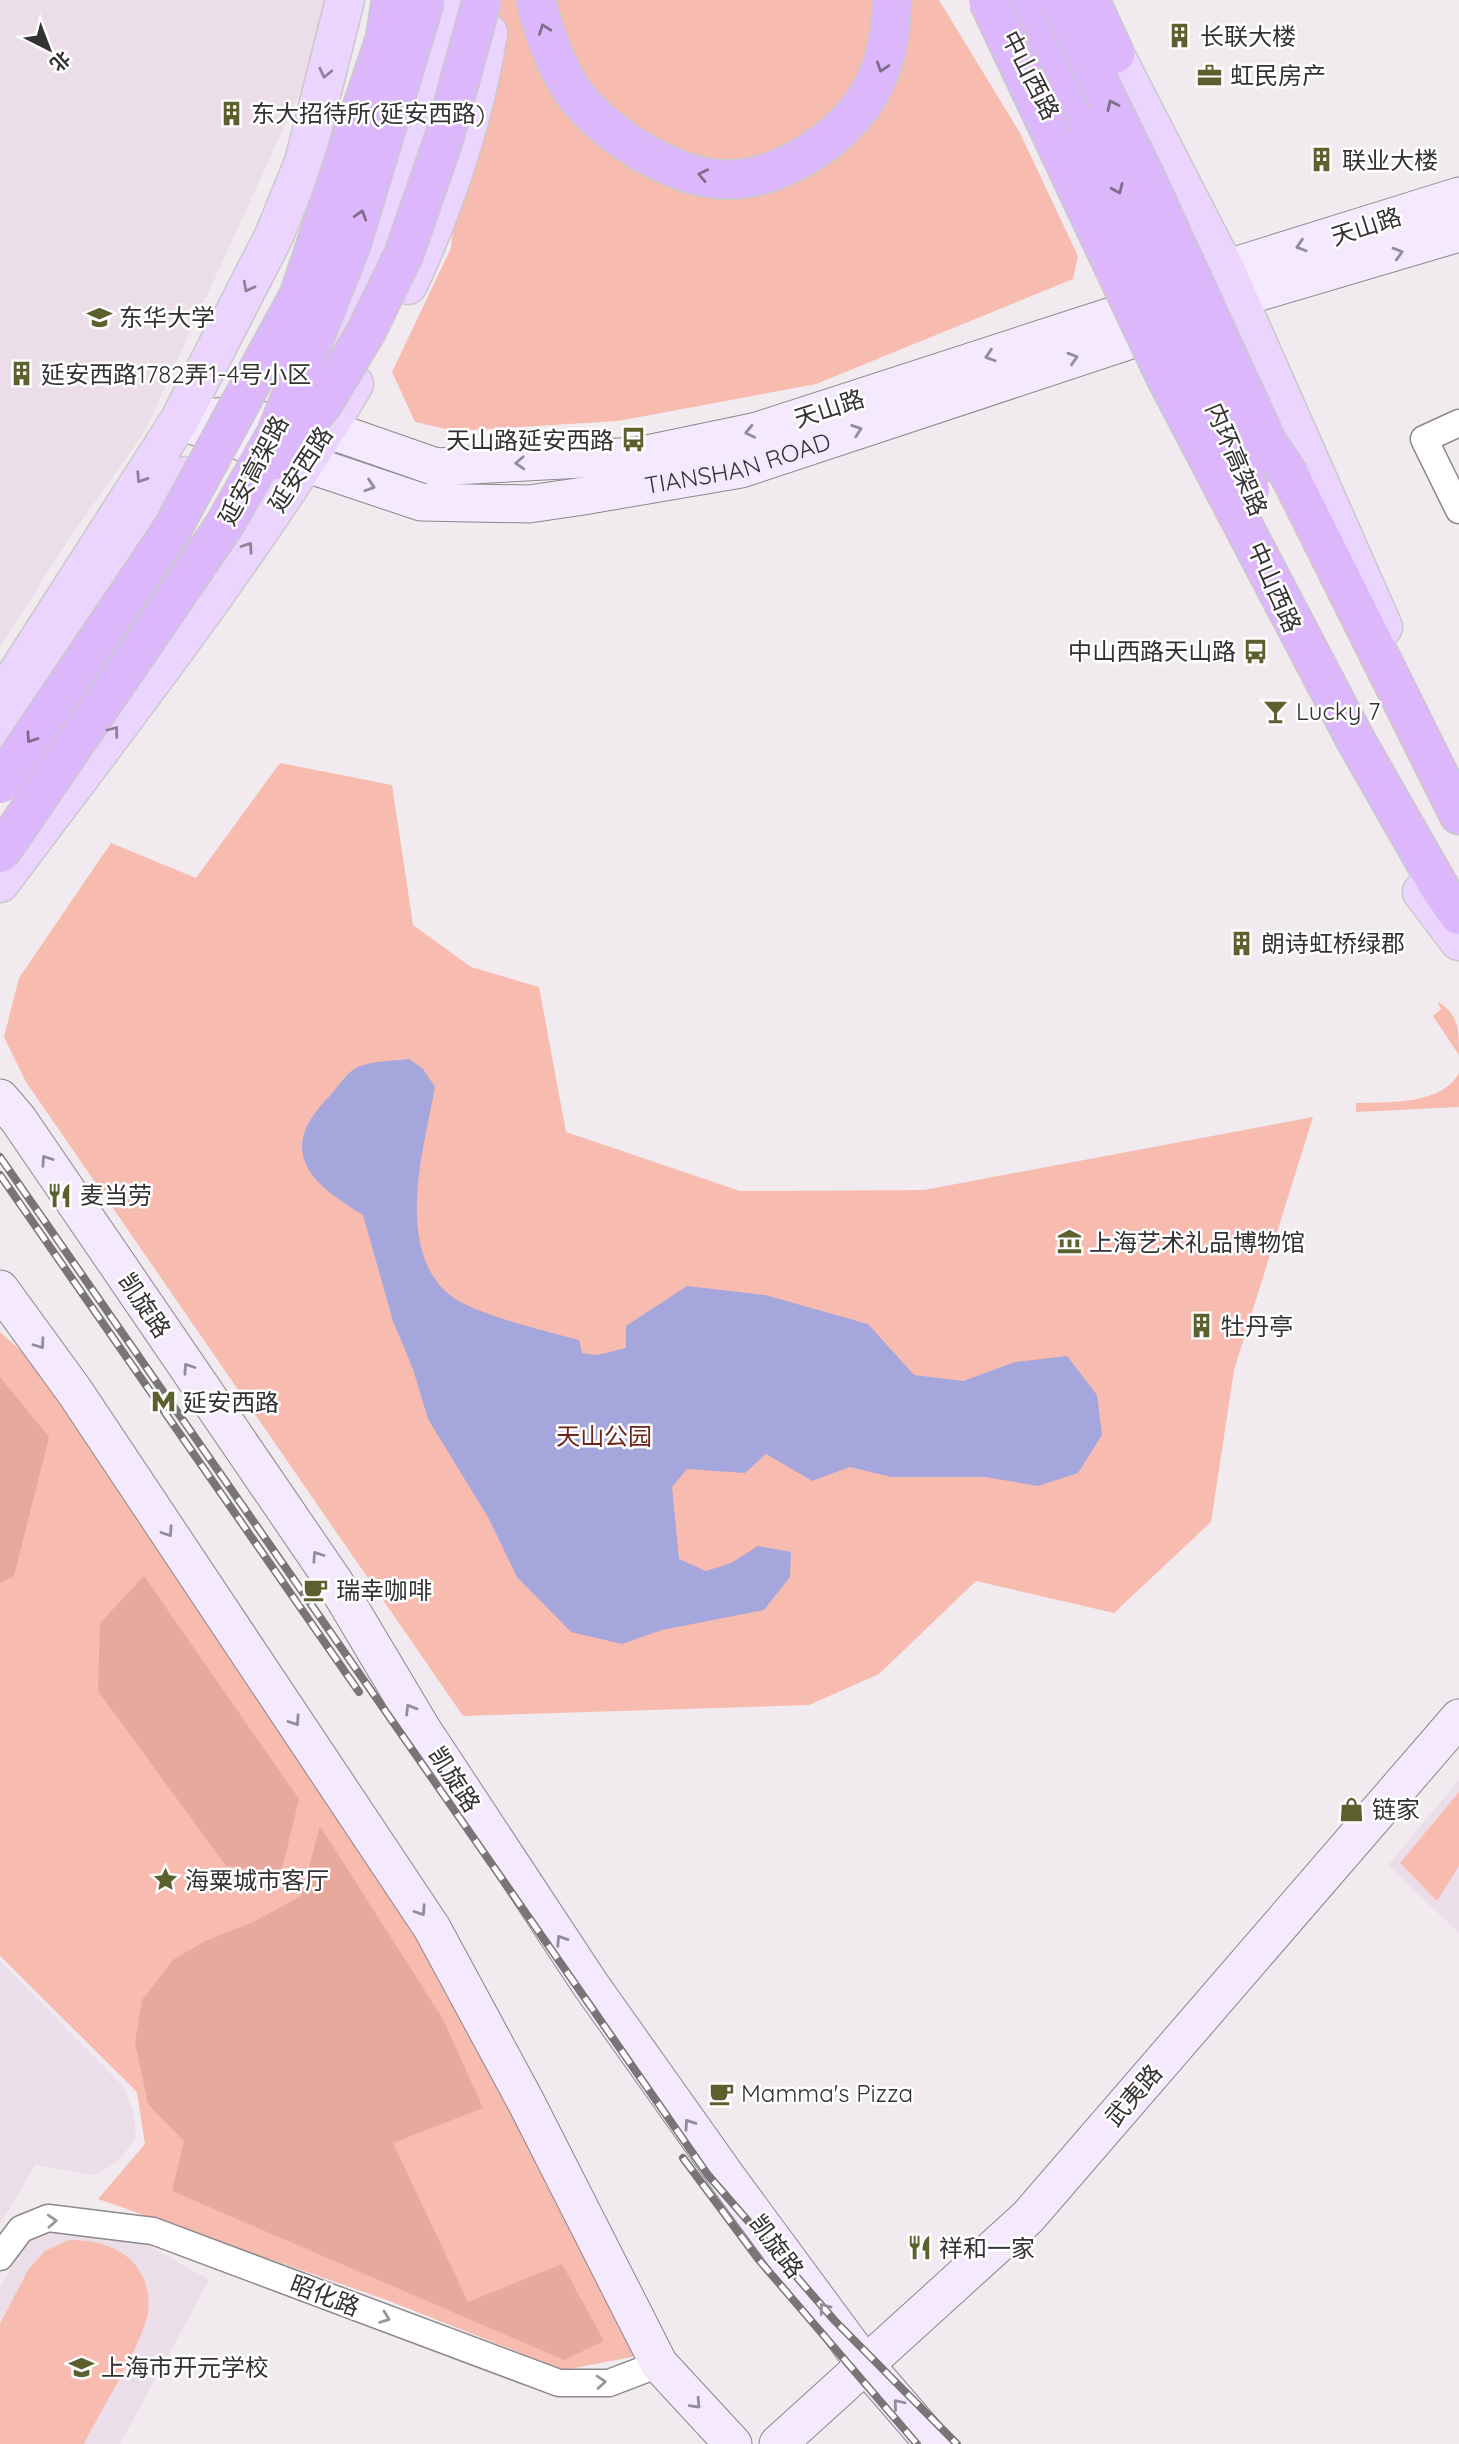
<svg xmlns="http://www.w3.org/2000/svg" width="1459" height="2444" viewBox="0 0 1459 2444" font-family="Quicksand,'Noto Sans SC',sans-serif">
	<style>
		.built { fill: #ecdee8 }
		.green { fill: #f7bbb0 }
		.forest { fill: #e8a99d }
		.water { fill: #a5a7dc }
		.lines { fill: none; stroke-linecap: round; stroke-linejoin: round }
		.street-casing { stroke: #8d878b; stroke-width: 29 }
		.secondary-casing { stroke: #8d878b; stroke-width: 39 }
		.primary-casing { stroke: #cac9ca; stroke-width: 41 }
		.highway-casing { stroke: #cac9ca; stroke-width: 41 }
		.street { stroke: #fff; stroke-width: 26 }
		.secondary { stroke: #f5e9fe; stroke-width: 37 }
		.primary { stroke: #ebd4fd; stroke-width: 38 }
		.highway { stroke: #ddb7fb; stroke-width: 38 }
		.rail-casing { stroke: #797577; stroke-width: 8 }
		.rail { stroke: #fff; stroke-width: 5; stroke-dasharray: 16; stroke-linecap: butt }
		.highway-bridge-casing { stroke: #cac9ca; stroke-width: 41; stroke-linecap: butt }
		.highway-bridge { stroke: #ddb7fb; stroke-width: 38 }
		.oneway { stroke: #7f6d8c }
		.oneway2 { stroke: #8f8298 }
		.oneway3 { stroke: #948d98 }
		.oneway4 { stroke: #999898 }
		.labels { text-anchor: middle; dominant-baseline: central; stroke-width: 5; stroke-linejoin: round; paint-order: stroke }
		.poi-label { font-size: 24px; fill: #333132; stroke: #fff; text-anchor: start }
		.street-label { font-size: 24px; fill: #333132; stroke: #fff }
		.park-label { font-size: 24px; fill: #6d251a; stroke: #fff }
	</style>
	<rect width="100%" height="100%" fill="#f1ebef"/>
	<path class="built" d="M0 0H337L335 16 144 433 68 540 0 648Z
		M1459 1780V1933L1388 1865Z
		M0 1961 124 2087 134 2114 136 2137 120 2160 96 2175 35 2165 0 2225Z
		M49 2228 136 2238 209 2280 120 2444H0V2289L23 2245Z"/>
	<path class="green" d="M474 0H939L1020 133 1078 256 1073 279 816 384 618 421 455 431 415 422 392 372 451 248Z
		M280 763 392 785 413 925 471 967 539 987 566 1132 740 1191 924 1190 1313 1117 1234 1370 1211 1522 1114 1613 976 1581 879 1674 809 1705 463 1716 26 1082 4 1037 19 978 111 843 196 878Z
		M1437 1001C1459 1015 1459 1028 1459 1055L1433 1016 1441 1009Z
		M1459 1073V1107L1356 1112V1103C1388 1102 1442 1105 1459 1073Z
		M0 1332 67 1392 429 1930 642 2355 564 2370 384 2299 98 2199 145 2144 137 2092 0 1956Z
		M1459 1792V1866L1437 1901 1400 1863Z
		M69 2240C113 2239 153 2261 148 2312 145 2339 98 2416 84 2444H0V2324L28 2270 45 2251Z"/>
	<path class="forest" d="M0 1377 49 1437 14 1576 0 1583Z
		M144 1576 299 1799 281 1873 226 1866 98 1691 100 1623Z
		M320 1826 443 2019 483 2108 393 2143 468 2302 562 2264 604 2341 564 2360 172 2191 184 2141 148 2104 135 2043 142 2000 173 1960 205 1941 253 1922 301 1896Z"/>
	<path class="water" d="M409 1059 423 1069 435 1087C424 1148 393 1250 451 1296 476 1315 547 1331 579 1340L582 1353 597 1355 626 1348V1326L687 1286 765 1295 868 1324 914 1375 963 1381 1015 1362 1067 1356 1097 1395 1102 1435 1078 1473 1038 1486 985 1477H891L850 1467 812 1481 766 1454 745 1473 687 1469 672 1487 679 1559 706 1571 731 1563 758 1546 791 1552 790 1577 764 1610 662 1630 622 1644 571 1632 517 1577 489 1519 428 1419 413 1369 393 1321 363 1215C314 1186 275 1153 326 1100 335 1091 345 1074 356 1068 369 1061 394 1061 409 1059Z"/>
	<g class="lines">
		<defs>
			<path id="street" d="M1459 423 1424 439 1459 510
				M0 2257 21 2229 48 2218 153 2231 559 2383H609L659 2364"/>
			<g id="secondary">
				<path d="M204 418 228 416 327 429 436 467 637 456 757 431 1121 313 1225 269 1459 196"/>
				<path id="s1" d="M179 421 421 502 529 504 577 497 741 469 1137 338 1256 293 1459 233"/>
				<path d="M0 1098 18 1119 335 1583 422 1729 590 1984 729 2180 864 2363 934 2444"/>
				<path d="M0 1289 75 1392 432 1928 526 2102 659 2364 733 2444"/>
				<path d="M778 2444 1028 2217 1459 1718"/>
			</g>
			<path id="primary" d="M1099 24 1225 269 1383 627
				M408 285C446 203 474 122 488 33
				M319 360C382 246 431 129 452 0
				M6 691 179 421 274 236 304 162 345 0
				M0 736 186 476
				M0 883C122 720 249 559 354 384
				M1422 892 1459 941"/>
			<path id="highway" d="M536 0C543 31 556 67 574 93 606 137 682 185 738 179 772 176 802 160 829 139 875 102 891 58 892 0
				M1020 0 1090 127
				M1290 476 1459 815
				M1355 739 1440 888 1459 915"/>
		</defs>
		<use href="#street" class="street-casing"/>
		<use href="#secondary" class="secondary-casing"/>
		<use href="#primary" class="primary-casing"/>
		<use href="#highway" class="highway-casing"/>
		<use href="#street" class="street"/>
		<use href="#secondary" class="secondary"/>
		<use href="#primary" class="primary"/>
		<use href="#highway" class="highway"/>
		<defs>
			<path id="rail" d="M0 1157 708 2175 835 2321 957 2444
				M0 1175 359 1692
				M683 2158 759 2260 917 2444"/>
		</defs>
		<use href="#rail" class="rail-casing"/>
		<use href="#rail" class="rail"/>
		<defs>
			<path id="highway-bridge" d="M988 0 1166 378 1355 739
				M1059 0 1144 174 1268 444 1290 476
				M1090 0 1115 54
				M1090 127 1250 490
				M277 460 324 402 366 332 404 254 444 138 482 0
				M0 784 171 531 299 295 385 39 391 0
				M0 853 225 524 276 434 351 245 425 0"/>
		</defs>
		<use href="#highway-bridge" class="highway-bridge-casing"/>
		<use href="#highway-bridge" class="highway-bridge"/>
	</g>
	<defs><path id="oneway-chevron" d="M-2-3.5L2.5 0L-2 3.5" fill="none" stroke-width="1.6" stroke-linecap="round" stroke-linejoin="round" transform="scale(1.75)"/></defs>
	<g class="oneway">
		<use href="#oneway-chevron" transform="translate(544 29) rotate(-110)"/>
		<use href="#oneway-chevron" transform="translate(882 67) rotate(108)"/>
		<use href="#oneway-chevron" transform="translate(1112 105) rotate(-115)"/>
		<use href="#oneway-chevron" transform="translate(703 175) rotate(-168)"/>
		<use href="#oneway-chevron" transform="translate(1118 189) rotate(66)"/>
		<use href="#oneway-chevron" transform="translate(361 215) rotate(-73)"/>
		<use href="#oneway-chevron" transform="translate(31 738) rotate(124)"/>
	</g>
	<g class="oneway2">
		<use href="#oneway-chevron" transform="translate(325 73) rotate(103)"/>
		<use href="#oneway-chevron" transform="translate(248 287) rotate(117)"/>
		<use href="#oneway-chevron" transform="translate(141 478) rotate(123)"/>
		<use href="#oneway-chevron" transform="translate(248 547) rotate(-56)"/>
		<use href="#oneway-chevron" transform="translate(114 731) rotate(-53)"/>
	</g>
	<g class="oneway3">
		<use href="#oneway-chevron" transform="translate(1301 246) rotate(162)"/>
		<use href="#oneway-chevron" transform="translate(1398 253) rotate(-16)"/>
		<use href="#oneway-chevron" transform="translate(990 356) rotate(162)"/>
		<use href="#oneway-chevron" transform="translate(1073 358) rotate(-17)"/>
		<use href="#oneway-chevron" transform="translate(857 430) rotate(-19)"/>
		<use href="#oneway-chevron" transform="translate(750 432) rotate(167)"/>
		<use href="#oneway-chevron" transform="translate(520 463) rotate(177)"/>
		<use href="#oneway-chevron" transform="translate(370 486) rotate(18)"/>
		<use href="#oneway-chevron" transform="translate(46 1160) rotate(-124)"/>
		<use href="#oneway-chevron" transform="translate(40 1344) rotate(54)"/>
		<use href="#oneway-chevron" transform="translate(188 1368) rotate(-124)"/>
		<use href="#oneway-chevron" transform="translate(168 1532) rotate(56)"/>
		<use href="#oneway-chevron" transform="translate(317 1556) rotate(-124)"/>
		<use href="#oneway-chevron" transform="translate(410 1709) rotate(-121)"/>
		<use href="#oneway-chevron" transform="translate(295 1721) rotate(56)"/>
		<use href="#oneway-chevron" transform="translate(421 1911) rotate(56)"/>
		<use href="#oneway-chevron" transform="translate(561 1940) rotate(-123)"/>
		<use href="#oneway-chevron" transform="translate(689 2124) rotate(-125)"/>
		<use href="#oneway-chevron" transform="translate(824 2308) rotate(-127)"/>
		<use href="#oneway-chevron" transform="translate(696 2404) rotate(47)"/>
		<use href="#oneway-chevron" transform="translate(898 2404) rotate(-130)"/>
	</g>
	<g class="oneway4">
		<use href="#oneway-chevron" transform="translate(52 2221) rotate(-3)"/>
		<use href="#oneway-chevron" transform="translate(385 2318) rotate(21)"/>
		<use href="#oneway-chevron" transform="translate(601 2382) rotate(-4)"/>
	</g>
	<defs>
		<symbol id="building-bare" viewBox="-9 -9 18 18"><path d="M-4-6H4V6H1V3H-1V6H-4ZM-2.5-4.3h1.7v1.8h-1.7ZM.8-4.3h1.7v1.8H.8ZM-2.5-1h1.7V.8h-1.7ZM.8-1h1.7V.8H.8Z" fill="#5c602e" stroke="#fff" stroke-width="2.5" paint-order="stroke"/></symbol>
		<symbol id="office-bare" viewBox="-9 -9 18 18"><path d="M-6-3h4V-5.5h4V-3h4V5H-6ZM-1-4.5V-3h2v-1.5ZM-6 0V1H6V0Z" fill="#5c602e" stroke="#fff" stroke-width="2.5" paint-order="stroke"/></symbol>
		<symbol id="university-bare" viewBox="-9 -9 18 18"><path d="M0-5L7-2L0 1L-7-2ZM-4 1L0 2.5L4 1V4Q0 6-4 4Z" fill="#5c602e" stroke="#fff" stroke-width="2.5" paint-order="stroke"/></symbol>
		<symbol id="bus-bare" viewBox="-9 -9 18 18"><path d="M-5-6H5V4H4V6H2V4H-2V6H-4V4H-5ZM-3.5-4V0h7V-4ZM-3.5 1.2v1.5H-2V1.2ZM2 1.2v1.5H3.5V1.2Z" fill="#5c602e" stroke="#fff" stroke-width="2.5" paint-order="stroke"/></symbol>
		<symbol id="bar-bare" viewBox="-9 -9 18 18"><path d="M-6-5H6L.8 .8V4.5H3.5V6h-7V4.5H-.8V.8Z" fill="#5c602e" stroke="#fff" stroke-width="2.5" paint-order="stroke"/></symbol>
		<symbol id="restaurant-bare" viewBox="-9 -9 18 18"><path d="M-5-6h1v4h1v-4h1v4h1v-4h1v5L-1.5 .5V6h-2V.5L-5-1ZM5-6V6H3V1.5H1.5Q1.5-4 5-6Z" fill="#5c602e" stroke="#fff" stroke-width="2.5" paint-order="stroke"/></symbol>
		<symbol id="museum-bare" viewBox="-9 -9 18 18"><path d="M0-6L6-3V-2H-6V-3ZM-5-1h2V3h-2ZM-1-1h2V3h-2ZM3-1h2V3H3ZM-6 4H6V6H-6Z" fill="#5c602e" stroke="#fff" stroke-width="2.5" paint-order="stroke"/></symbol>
		<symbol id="metro-bare" viewBox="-9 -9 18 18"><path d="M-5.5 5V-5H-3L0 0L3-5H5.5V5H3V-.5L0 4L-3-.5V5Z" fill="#5c602e" stroke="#fff" stroke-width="2.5" paint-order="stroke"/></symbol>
		<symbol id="cafe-bare" viewBox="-9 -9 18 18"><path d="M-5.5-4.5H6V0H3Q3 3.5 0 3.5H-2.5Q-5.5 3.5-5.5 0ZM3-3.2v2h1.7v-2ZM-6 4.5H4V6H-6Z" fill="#5c602e" stroke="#fff" stroke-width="2.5" paint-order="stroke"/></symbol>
		<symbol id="shop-bare" viewBox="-9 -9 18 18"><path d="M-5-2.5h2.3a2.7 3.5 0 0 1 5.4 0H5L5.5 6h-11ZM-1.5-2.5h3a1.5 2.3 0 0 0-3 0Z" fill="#5c602e" stroke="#fff" stroke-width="2.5" paint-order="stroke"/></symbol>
		<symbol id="sight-bare" viewBox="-9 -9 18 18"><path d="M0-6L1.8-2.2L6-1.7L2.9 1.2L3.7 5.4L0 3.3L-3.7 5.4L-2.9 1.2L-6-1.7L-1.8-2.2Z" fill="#5c602e" stroke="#fff" stroke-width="2.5" paint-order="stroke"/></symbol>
		<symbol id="school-bare" viewBox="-9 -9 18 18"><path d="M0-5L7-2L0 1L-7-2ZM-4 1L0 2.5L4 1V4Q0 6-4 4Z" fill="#5c602e" stroke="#fff" stroke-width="2.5" paint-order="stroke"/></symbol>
	</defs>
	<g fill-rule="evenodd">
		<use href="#building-bare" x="1162" y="18" width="35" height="35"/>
		<use href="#office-bare" x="1192" y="58" width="35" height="35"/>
		<use href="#building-bare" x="214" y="96" width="35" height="35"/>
		<use href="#building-bare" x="1304" y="142" width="35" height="35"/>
		<use href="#university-bare" x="82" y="300" width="35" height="35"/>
		<use href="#building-bare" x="4" y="356" width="35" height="35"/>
		<use href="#bus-bare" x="616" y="422" width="35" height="35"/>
		<use href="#bus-bare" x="1238" y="634" width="35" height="35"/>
		<use href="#bar-bare" x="1258" y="694" width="35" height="35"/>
		<use href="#building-bare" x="1224" y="926" width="35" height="35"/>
		<use href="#restaurant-bare" x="42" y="1178" width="35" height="35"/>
		<use href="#museum-bare" x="1052" y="1224" width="35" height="35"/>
		<use href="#building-bare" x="1184" y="1308" width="35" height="35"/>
		<use href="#metro-bare" x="146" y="1384" width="35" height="35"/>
		<use href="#cafe-bare" x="298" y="1572" width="35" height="35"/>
		<use href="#shop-bare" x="1334" y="1792" width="35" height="35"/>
		<use href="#sight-bare" x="148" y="1862" width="35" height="35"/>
		<use href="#cafe-bare" x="704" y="2076" width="35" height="35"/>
		<use href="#restaurant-bare" x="902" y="2230" width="35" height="35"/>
		<use href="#school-bare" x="64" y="2350" width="35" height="35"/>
	</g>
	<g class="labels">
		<g class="poi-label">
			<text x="1200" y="36">长联大楼</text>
			<text x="1230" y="75">虹民房产</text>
			<text x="251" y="113">东大招待所(延安西路)</text>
			<text x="1342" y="160">联业大楼</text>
			<text x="119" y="317">东华大学</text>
			<text x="41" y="374">延安西路1782弄1-4号小区</text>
			<text x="614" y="440" text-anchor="end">天山路延安西路</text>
			<text x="1236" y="651" text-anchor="end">中山西路天山路</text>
			<text x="1296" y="711">Lucky 7</text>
			<text x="1261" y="943">朗诗虹桥绿郡</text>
			<text x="80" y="1195">麦当劳</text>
			<text x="1089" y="1242">上海艺术礼品博物馆</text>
			<text x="1221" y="1326">牡丹亭</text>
			<text x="183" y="1402">延安西路</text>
			<text x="336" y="1590">瑞幸咖啡</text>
			<text x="1372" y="1809">链家</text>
			<text x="185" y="1880">海粟城市客厅</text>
			<text x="741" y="2093">Mamma's Pizza</text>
			<text x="939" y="2248">祥和一家</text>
			<text x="101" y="2367">上海市开元学校</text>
		</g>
		<g class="street-label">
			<text transform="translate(1031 75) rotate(63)">中山西路</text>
			<text transform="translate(1366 226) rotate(-18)">天山路</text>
			<text transform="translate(829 408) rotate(-18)">天山路</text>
			<text transform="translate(1237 459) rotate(67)">内环高架路</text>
			<text stroke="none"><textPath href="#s1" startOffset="576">TIANSHAN ROAD</textPath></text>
			<text transform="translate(300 469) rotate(-57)">延安西路</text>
			<text transform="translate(253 470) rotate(-62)">延安高架路</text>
			<text transform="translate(1275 587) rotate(66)">中山西路</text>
			<text transform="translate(145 1305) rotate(56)">凯旋路</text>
			<text transform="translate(455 1779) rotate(57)">凯旋路</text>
			<text transform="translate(1133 2095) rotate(-49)">武夷路</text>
			<text transform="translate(777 2246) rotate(53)">凯旋路</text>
			<text transform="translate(325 2295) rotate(21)">昭化路</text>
		</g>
		<g class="park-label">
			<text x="604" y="1436">天山公园</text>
		</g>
	</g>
	<g transform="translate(49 49) rotate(138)" stroke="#ffffff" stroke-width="5" paint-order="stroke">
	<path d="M0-5L12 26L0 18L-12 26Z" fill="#333132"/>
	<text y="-10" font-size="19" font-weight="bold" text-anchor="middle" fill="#333132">北</text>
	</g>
</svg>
